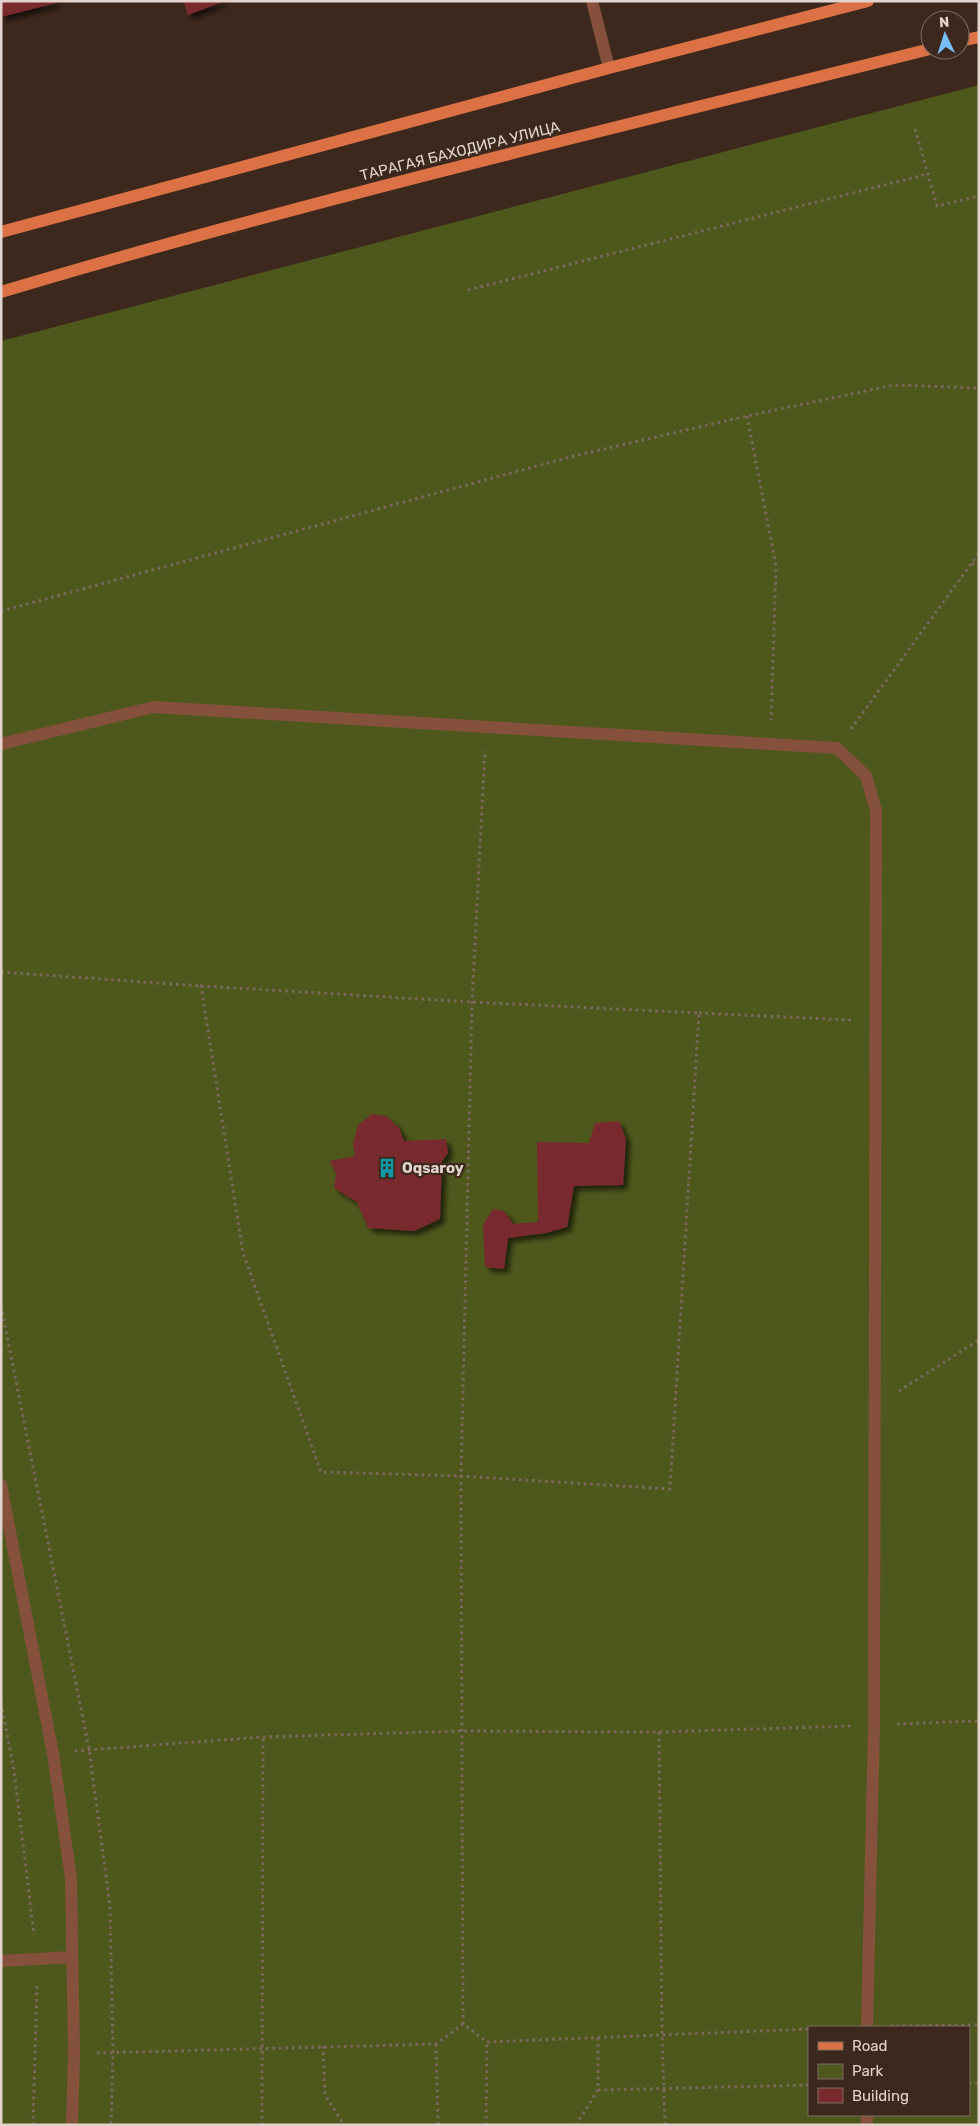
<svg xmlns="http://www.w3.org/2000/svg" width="980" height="2126" viewBox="0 0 980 2126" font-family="Rubik,sans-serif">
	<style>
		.green { fill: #4f581c; fill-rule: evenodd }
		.building { fill: #792a2d; filter: url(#shadow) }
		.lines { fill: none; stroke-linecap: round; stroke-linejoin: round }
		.path { stroke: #7b6960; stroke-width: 3; stroke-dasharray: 2.5 4; stroke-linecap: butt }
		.minor { stroke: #85513c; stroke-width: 12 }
		.major { stroke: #db7144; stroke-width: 12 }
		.labels { text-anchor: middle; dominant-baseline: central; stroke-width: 4.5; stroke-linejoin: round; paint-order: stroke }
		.street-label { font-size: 15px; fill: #e2d4cd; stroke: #3c281d }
		.poi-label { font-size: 15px; font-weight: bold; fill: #e2d4cd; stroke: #3c281d; text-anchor: start }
	</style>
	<defs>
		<filter id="shadow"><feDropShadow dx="4.5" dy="4.5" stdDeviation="2.5" flood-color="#0009"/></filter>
	</defs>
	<rect width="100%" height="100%" fill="#3c281d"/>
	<path class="green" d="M979 85V2125H1V341ZM809 2027H969V2115H809Z"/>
	<path class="building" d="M1 1H59L60 2 1 17Z
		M183 1H225L188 15Z
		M372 1114 386 1116 399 1128 404 1141 446 1139 448 1153 442 1161 440 1219 414 1231 368 1228 357 1202 334 1188 336 1174 330 1161 355 1156 353 1144 358 1125Z
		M619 1121 626 1139 623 1185 574 1186 567 1227 546 1233 508 1238 504 1269 485 1267 483 1225 493 1209 504 1211 513 1224 538 1222 537 1142 589 1143 595 1123Z"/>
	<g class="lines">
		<path class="path" d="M915 129 937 206 979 196
			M468 290 928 174
			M747 416 776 566 771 720
			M972 563 979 568
			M1 611 574 456 747 416 894 385 979 388
			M851 729 979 553
			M1 972 201 986
			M201 986 472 1002 699 1013 670 1489 461 1476 321 1472 243 1253Z
			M699 1013 851 1020
			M1 1306 89 1749 110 1906 113 2052 111 2125
			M899 1391 979 1340
			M1 1703 14 1770 34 1935
			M897 1724 979 1721
			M659 1732 662 2034 665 2125
			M75 1751 263 1737 463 1731 659 1732 851 1726
			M463 2024 461 1476 472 1002 485 750
			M890 2026 979 2025
			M436 2044 438 2125
			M323 2046 325 2095 344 2125
			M97 2053 436 2044 463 2024 487 2042 809 2029
			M969 2083H979
			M598 2090 809 2085
			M33 2125 37 1984
			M262 2125 263 1737
			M486 2125 487 2042
			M576 2125 598 2090V2037"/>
		<path class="minor" d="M592 1 609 68
			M1 744 154 707 837 748 866 776 876 811 874 1725 867 2027
			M1 1485 53 1754 71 1878 74 2054 72 2125
			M1 1961 72 1957
			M867 2125V2115"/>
		<path class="major" d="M960 41 979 37
			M1 232 609 68 868 1
			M1 292C308 200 620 127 930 49"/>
	</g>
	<defs>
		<symbol id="building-bare" viewBox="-9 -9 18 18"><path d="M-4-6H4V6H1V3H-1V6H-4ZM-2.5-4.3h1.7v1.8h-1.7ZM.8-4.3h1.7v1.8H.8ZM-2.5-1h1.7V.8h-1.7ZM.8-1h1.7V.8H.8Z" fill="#0f9aa8" stroke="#3c281d" stroke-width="2.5" paint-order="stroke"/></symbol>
	</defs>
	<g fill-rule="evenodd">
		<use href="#building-bare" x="373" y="1154" width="28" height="28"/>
	</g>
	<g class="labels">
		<g class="street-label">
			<text transform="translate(460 151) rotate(-14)">ТАРАГАЯ БАХОДИРА УЛИЦА</text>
		</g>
		<g class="poi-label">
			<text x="402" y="1168">Oqsaroy</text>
		</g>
	</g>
	<rect width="980" height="2126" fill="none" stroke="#e2d4cd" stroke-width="5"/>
	<rect x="808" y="2026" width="162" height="90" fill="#3c281d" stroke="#7e6d63"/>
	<rect x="818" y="2042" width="25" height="8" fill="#db7144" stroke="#7e6d63"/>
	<text x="852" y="2051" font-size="15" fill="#e2d4cd">Road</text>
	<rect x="818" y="2064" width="25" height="15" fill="#4f581c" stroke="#7e6d63"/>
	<text x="852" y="2076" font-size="15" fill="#e2d4cd">Park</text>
	<rect x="818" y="2088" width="25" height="15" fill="#792a2d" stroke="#7e6d63"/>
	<text x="852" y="2101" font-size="15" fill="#e2d4cd">Building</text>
	<g transform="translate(945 35) rotate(356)"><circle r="24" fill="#3c281d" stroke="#7e6d63"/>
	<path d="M0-4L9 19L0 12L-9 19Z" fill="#78bff7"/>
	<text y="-8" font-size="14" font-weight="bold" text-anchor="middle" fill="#e2d4cd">N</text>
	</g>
</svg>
